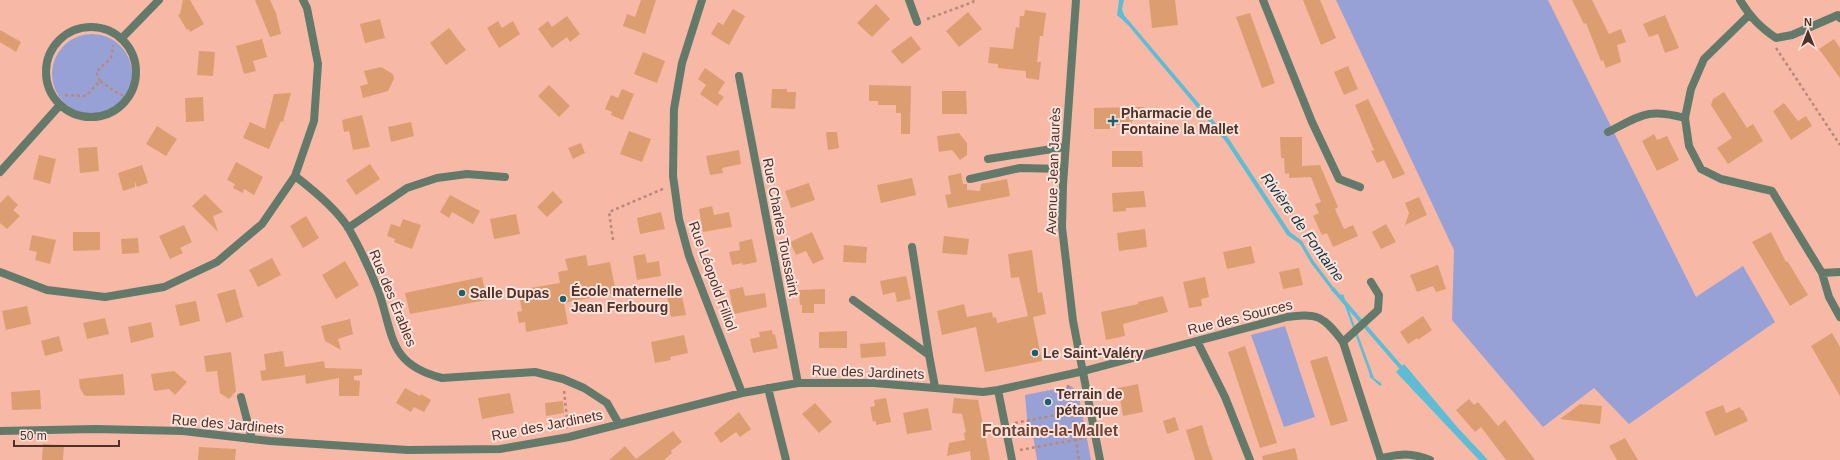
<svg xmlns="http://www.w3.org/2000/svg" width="1840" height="460" viewBox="0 0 1840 460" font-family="Arial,sans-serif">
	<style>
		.green { fill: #98a1d5 }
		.water { fill: #5ebdd5 }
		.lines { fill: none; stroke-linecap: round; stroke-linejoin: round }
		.stream { stroke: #5ebdd5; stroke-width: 4 }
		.building { fill: #dc9e71 }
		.path { stroke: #ba887a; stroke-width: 2.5; stroke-dasharray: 3 3; stroke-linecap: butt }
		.service { stroke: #637a6b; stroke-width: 8 }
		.minor { stroke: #637a6b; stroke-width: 8 }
		.tertiary { stroke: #637a6b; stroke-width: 8 }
		.poi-dot { fill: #196171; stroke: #fee3db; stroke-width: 1.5 }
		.labels { text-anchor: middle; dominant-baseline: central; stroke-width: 4; stroke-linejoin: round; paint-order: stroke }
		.poi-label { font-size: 14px; font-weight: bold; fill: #4b322b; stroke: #fee3db; text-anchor: start }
		.street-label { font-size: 14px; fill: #4b322b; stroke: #fee3db }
		.water-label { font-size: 15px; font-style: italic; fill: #093741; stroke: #fee3db }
		.quarter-label { font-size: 16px; font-weight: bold; fill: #733f30; stroke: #fee3db }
	</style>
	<rect width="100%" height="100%" fill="#f7b8a6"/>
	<path class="green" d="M1336 0H1548L1696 297 1743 266 1775 322 1629 424 1594 388 1543 427 1452 320 1454 250Z
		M52 74a40 40 0 1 1 80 0a40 40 0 1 1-80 0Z
		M1285 326 1315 417 1284 427 1251 335Z
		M1071 386 1078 392 1091 460H1037L1034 441 1027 418 1025 395Z"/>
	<path class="water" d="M1119 0H1124L1122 9 1124 15 1229 139 1290 232 1302 241 1313 260 1337 292H1333L1311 263 1300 244 1287 235 1226 142 1128 25 1117 15Z
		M1343 294 1374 378 1382 384 1380 386 1369 376 1370 375 1341 295Z
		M1404 364 1458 428 1488 460H1479L1396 372Z"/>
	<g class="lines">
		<path class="stream" d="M1333 289 1404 371"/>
	</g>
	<path class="building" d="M183 0H190L204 24 190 32 189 29 187 30 178 15 180 14Z
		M255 0H270L276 13 281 34 270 37Z
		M641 0H656L645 34 623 26 627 14 635 17Z
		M1149 0H1175L1178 25 1152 28Z
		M1303 0H1320L1336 38 1321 45Z
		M1572 0H1592L1609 34 1621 29 1626 42 1617 45 1621 62 1606 68 1603 60 1601 61 1586 23 1584 24Z
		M876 4 890 19 872 37 857 23Z
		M733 9 745 16 729 45 711 34 718 22 723 25Z
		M1025 10 1046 13 1043 36H1040L1037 62H1041L1039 80 1026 78V71L998 68V64L988 63 990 47 1013 49 1016 27 1019 28 1020 16H1024Z
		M968 12 982 29 959 47 946 31Z
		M1250 13 1275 83 1262 88 1236 17Z
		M1665 15 1679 48 1665 53 1658 34 1649 37 1643 24Z
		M567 16 580 34 570 42 567 37 552 48 538 29 548 21 552 27Z
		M380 19 385 38 365 43 360 24Z
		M498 21 502 28 513 21 520 34 499 48 487 28Z
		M449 28 466 50 446 65 430 43Z
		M0 30 21 42 16 52 0 42Z
		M911 36 921 49 902 64 891 51Z
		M262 39 267 57 253 61 256 71 244 74 236 46Z
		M1834 39 1840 48V78L1819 49Z
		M199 51 215 52 213 76 197 75Z
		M643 52 665 61 657 83 634 74Z
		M1348 66 1358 89 1344 95 1334 72Z
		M381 67 393 74 394 79 388 91 363 98 360 86 368 84 364 71Z
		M705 68 725 82 718 93 724 97 717 106 700 94 706 85 698 79Z
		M549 85 570 106 559 117 538 96Z
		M869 85 911 86 910 134H901V113H896V105H878V101H869Z
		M622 89 634 94 623 120 611 115 612 112 605 109 611 95 618 98Z
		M772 89H787V92H796L795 109 771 108Z
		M942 91H966L967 114H942Z
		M1724 92 1747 128 1753 124 1763 141 1728 164 1717 148 1732 138 1711 105 1713 99Z
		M291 93 283 122 281 121 269 149 243 138 250 122 265 129 274 94Z
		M203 97 204 121 186 122 185 98Z
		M1368 99 1405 174 1393 179 1384 160 1377 163 1371 151 1374 150 1355 105Z
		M1784 103 1798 121 1806 116 1812 126 1791 140 1773 111Z
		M1145 107 1129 125H1110V129H1094V108Z
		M362 115 370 147 353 150 349 131 344 132 342 120Z
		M411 122 414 136 391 142 388 127Z
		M157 126 177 139 166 156 146 144Z
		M629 131 651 139 642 162 620 154Z
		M826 132H837L839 148 828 150Z
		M959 133 967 143V155L960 160 952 150 939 152 937 136Z
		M1654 134 1657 140 1667 136 1679 160 1657 171 1642 141Z
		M1280 137H1302V166L1320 165 1338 207 1335 209 1344 229 1353 225 1358 236 1333 247 1327 233 1322 235 1313 216 1319 213 1315 204 1321 202 1311 177 1289 178V173L1285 174 1284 158H1281Z
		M581 143 585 153 573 159 568 148Z
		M97 147 99 171 80 173 78 148Z
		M739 150 741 164 722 168 723 173 710 175 706 156Z
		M1112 151H1142L1143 167H1112Z
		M39 155 56 159 50 184 33 179Z
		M236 162 263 177 254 195 244 189 243 193 233 188 235 184 227 180Z
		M370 164 380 179 356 195 346 180Z
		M142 165 148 183 137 187 135 182V187L123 191 118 173Z
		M961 173 963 184H967V190L980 191 981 184 1007 179 1010 196 948 208 945 195 951 194 948 176Z
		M912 178 916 195 881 203 877 185Z
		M809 183 815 200 791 208 785 191Z
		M553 191 563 202 547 217 537 207Z
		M1144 191 1146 207 1126 208V211L1113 212 1112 193Z
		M205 194 223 212 213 216 218 232 192 206Z
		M8 195 18 205 13 210 20 216 7 229 0 223V203Z
		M450 195 480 211 473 224 452 212 449 218 440 212Z
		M1419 197 1427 215 1405 225 1409 213 1405 203Z
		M712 206 714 215 729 212 732 227 703 232 699 209Z
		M661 212 665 229 640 234 637 218Z
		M516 214 520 234 494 239 490 219Z
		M306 216 319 238 303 248 290 226Z
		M403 219 421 225 412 249 394 242 395 239 387 236 391 224 400 227Z
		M1386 224 1396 242 1381 249 1372 232Z
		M184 225 192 242 180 248 183 253 170 259 159 236Z
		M1145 229 1147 247 1119 251 1117 233Z
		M73 232H100V250L73 251Z
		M812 232 824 259 813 264 806 251 796 255 790 242Z
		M1771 232 1786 262H1788L1808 295 1790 306 1752 242Z
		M32 235 56 240 50 264 35 260 37 252 29 250Z
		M944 236 969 239 967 255 942 253Z
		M138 238 139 253 122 254 121 239Z
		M752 239 757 262 743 265 742 263 732 265 729 252 740 250 739 242Z
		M844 245 867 247 866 263 843 262Z
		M1251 246 1255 263 1227 269 1223 252Z
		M1032 250 1038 293 1042 292 1046 314 1033 317 1042 361 985 372 976 327 942 335 937 311 964 304 967 317 992 312 993 318 996 317 997 323 1028 316 1019 277 1011 278 1008 254Z
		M645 254 647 263 659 261 661 276 637 280 633 256Z
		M586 255 588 266 610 262 616 293 564 303 568 324 526 332 525 322 519 323 517 312 522 311 518 290 560 283 558 272 568 270 565 259Z
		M272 258 281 275 258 287 249 270Z
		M345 261 359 285 336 299 322 275Z
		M1438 265 1446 289 1436 292 1433 286 1417 292 1410 275Z
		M1299 268 1303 285 1283 289 1279 272Z
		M906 276 911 299 897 302 895 292 883 295 880 281Z
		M482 277 487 300 410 314 405 293Z
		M1205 277 1209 297 1201 299 1202 306 1189 308 1183 282Z
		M743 287 745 296 765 293 767 307 734 314 729 290Z
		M680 288 686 315 671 317 666 291Z
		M235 289 243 317 226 323 217 294Z
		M825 289V304H814V313H802V305H800L799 290Z
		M1163 296 1168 312 1123 324 1125 336 1106 340 1101 312 1138 304V302Z
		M196 301 200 321 180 326 175 305Z
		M27 306 31 324 6 330 2 311Z
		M1423 316 1432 330 1418 340 1417 338 1408 344 1400 332Z
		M105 318 109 334 87 339 83 323Z
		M350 319 353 334 338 339 341 350 325 341 321 326Z
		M151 322 154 337 131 343 128 327Z
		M772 330 773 335 775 334 778 348 753 353 750 339 760 337 759 332Z
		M847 331V348H819V332Z
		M1832 333 1840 347V396L1811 346Z
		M684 335 688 353 670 357 671 360 655 363 651 342Z
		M59 336 63 351 45 356 41 341Z
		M885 342 886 356 861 358 860 344Z
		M1245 346 1277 443 1260 448 1228 352Z
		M283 351 285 367 324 361 325 368 362 369V375L354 376V380L360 381 359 396H339V378L306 384 305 375 262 381 260 371 266 370 264 354Z
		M231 352 236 391 229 399 220 393 217 371 206 372 204 356Z
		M1327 356 1348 421 1331 426 1310 361Z
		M174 371 187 382 175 395 169 389 154 391 151 374Z
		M123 374 125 395 87 396 84 395 80 388 79 379Z
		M1138 384 1143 412 1123 416 1118 388Z
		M405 388 420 396 421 394 431 400 424 412 414 407 411 412 396 403Z
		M40 390 41 409 12 410 11 392Z
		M510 393 514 413 482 419 478 398Z
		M886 398 891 422 876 425V421L873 422 870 407 875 406 874 400Z
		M954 398 978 400 990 460H971L970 451 947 456 949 443 965 440 964 433 966 432 962 414 952 413Z
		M1469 399 1474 405 1478 402 1498 426 1505 420 1535 460H1506L1481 427 1475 432 1456 410Z
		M563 401 564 413 546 416 545 403Z
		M815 403 832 422 819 433 802 414Z
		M1580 404 1602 406 1600 424 1560 419Z
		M1723 405 1726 413 1740 407 1741 410H1743L1748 421 1715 436 1705 412Z
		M928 408 932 430 907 434 903 413Z
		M739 412 751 429 740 437 736 432 721 443 714 433Z
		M1175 417 1179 430 1167 434 1163 421Z
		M1202 425 1208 446 1213 460H1195L1186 430Z
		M673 431 682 442 671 451 672 453 664 460H609L625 446 636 459Z
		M1625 438 1638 460H1617L1609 446Z
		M43 444 64 445 63 460H42Z
		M199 447 236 449 235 460H198Z
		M1295 448 1298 460H1263L1262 456Z"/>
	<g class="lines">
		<path class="path" d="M927 19 973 2 974 0
			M1776 48 1840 145
			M100 81 96 72 111 58 113 45
			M65 95 86 96 100 81 114 91 128 98
			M613 240 609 212 665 188
			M1068 385 1079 460
			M564 391 568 428
			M1015 423 1081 410
			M1020 450 1086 438"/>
		<path class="service" d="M988 159 1065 147
			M970 179 1020 168 1064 169
			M912 247 929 355
			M1343 342 1378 310 1379 295 1371 282
			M241 397 252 439
			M1381 458C1401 454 1410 452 1430 460"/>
		<path class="minor" d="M702 0 682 63 674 109 673 176 679 219 689 256 742 393
			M909 0 917 22
			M1263 0 1312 122 1339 179 1360 187
			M1740 0C1750 17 1760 27 1776 38L1792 35 1838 15 1840 18
			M1749 15 1704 59 1691 89 1685 118 1689 146 1701 169 1721 179 1772 191 1822 273 1840 272
			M46 72a45 45 0 1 1 90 0a45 45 0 1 1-90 0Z
			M121 39 159 0
			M739 76 798 383
			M1608 132C1642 115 1647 108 1685 118
			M0 172 60 105
			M295 176C312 189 338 211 349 229 358 245 371 272 378 290 394 334 387 364 442 378L535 372 563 379 584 388 607 403 619 424
			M348 228 407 188 437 178 467 174 505 177
			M0 272 47 290 105 297 164 287 217 262 262 224 295 176 314 121 318 64 307 8 303 0
			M1822 273 1829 297 1840 317
			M853 300 929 355 935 387
			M1197 341 1225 397 1250 460
			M768 388 786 460
			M998 390 1012 460
			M0 431 95 429 183 431 270 441 408 450 500 449 569 437 742 393 798 383H874L983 392 998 390 1084 371 1287 317C1318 312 1324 317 1343 342L1381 460"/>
		<path class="tertiary" d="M1076 0 1063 185 1062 227 1073 321 1100 460"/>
	</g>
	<g class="poi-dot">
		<path d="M1111 115h4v4h4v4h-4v4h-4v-4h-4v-4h4z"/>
		<circle cx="462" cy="293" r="4"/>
		<circle cx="563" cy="299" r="4"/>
		<circle cx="1035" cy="353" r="4"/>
		<circle cx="1048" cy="402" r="4"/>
	</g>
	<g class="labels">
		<g class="poi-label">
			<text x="1121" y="113">Pharmacie de<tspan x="1121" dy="16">Fontaine la Mallet</tspan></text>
			<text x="571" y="291">École maternelle<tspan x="571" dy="16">Jean Ferbourg</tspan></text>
			<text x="470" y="293">Salle Dupas</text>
			<text x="1043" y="353">Le Saint-Valéry</text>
			<text x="1056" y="394">Terrain de<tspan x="1056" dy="16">pétanque</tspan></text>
		</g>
		<g class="street-label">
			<text transform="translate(1053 171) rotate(-88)">Avenue Jean Jaurès</text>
			<text transform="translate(781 227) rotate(79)">Rue Charles Toussaint</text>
			<text transform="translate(713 276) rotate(70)">Rue Léopold Filliol</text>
			<text transform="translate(393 298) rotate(68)">Rue des Érables</text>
			<text transform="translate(1240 317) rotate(-14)">Rue des Sources</text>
			<text transform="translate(868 372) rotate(2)">Rue des Jardinets</text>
			<text transform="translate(228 424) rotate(5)">Rue des Jardinets</text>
			<text transform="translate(547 425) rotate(-11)">Rue des Jardinets</text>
		</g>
		<g class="water-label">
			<text transform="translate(1303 227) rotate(54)">Rivière de Fontaine</text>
		</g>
		<g class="quarter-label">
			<text x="1050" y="430">Fontaine-la-Mallet</text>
		</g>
	</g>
	<g transform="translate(1808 32)" stroke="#fee3db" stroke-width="3" paint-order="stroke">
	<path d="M0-3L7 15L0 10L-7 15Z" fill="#4b322b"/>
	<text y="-6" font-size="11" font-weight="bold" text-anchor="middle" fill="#4b322b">N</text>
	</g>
	<path d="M14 440v6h105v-6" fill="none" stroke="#4b322b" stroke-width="2"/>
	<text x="20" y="440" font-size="12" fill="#4b322b" stroke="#fee3db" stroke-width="3" paint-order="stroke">50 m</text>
</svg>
